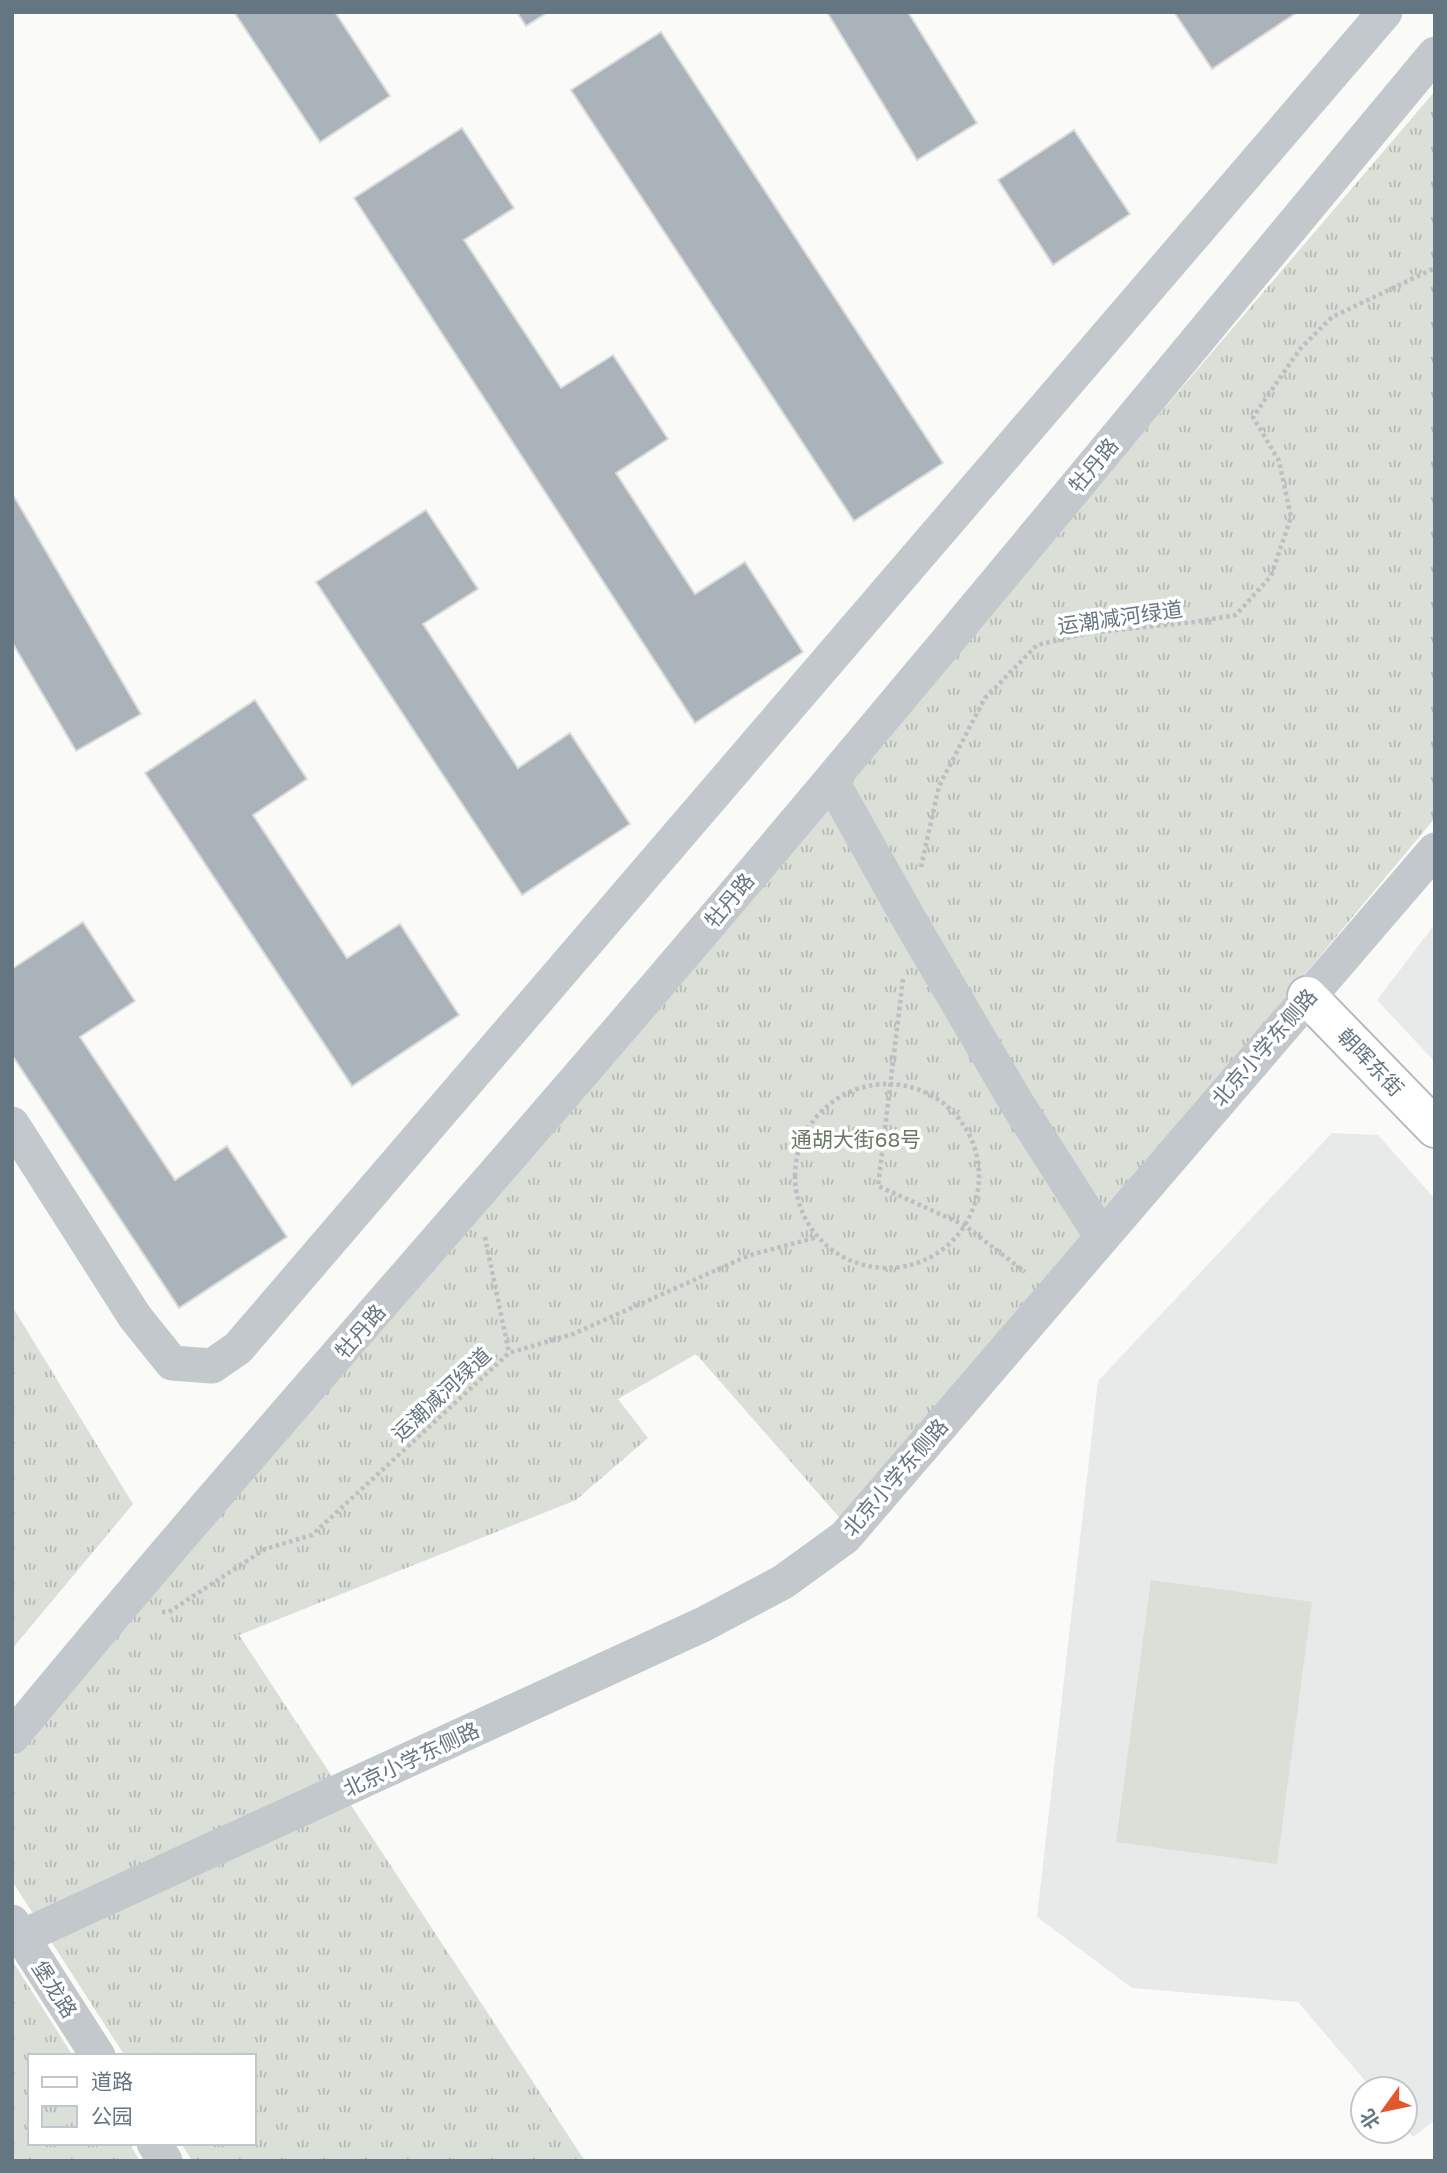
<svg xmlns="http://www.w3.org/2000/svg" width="1447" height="2173" viewBox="0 0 1447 2173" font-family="'Golos Text','Noto Sans SC',sans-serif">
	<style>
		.built { fill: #e8e9e9 }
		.grass { fill: #dadfd7 }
		.park { fill: url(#park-tufts) }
		.building { fill: #aab3b9; stroke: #dcdcda; stroke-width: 2 }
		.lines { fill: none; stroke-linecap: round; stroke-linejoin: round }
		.secondary-casing { stroke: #b3babf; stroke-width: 42 }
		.path { stroke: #bbbfc2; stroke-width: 4.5; stroke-dasharray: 3.5 3.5; stroke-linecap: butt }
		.street { stroke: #c3c8cc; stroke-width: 35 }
		.secondary { stroke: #fff; stroke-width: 38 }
		.labels { text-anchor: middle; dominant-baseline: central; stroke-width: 7; stroke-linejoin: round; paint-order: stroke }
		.street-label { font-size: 21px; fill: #657683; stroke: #fff }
		.park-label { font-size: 21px; fill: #687a64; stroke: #fff }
	</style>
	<defs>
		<pattern id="park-tufts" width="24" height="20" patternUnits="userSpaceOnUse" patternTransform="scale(1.75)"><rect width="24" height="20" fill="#dadfd7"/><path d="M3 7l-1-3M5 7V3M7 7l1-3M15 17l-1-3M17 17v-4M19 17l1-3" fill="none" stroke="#b4b9b4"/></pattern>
	</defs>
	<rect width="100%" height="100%" fill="#fafaf8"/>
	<path class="built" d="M1435 924V1062L1377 1000Z
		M1332 1133 1378 1135 1435 1199V2120L1413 2137 1405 2128V2089H1372L1298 2002 1132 1988 1037 1917 1098 1381Z"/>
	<path class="grass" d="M1151 1580 1312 1602 1277 1864 1116 1842Z"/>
	<path class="park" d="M1435 91V818L846 1525 696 1354 618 1399 648 1438 576 1500 239 1635 585 2161H192L181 2143H254V2056H125L12 1881V1759Z
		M12 1306 133 1504 12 1649Z
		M12 1960 73 2056H30V2143H129L140 2161H12Z"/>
	<path class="building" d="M234 12H335L390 96 320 142Z
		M517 12H548L526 26Z
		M827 12H908L977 123 917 160Z
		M1174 12H1295L1296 13 1212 69Z
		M661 32 943 463 854 521 571 90Z
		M462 128 514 208 464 240 561 388 613 355 668 439 616 473 695 594 745 562 803 652 695 723 354 198Z
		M1074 130 1130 214 1053 265 998 180Z
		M12 493 141 714 76 751 12 642Z
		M426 510 478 589 423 624 518 768 570 733 630 824 522 895 316 582Z
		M255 700 307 779 253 815 347 958 400 924 459 1015 352 1086 145 773Z
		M83 922 135 1001 80 1037 175 1180 227 1146 287 1237 179 1308 12 1055V969Z"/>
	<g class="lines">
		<defs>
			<path id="secondary" d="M1307 996 1435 1128"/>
		</defs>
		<use href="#secondary" class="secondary-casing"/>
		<path class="path" d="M921 867 939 786 985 698 1037 645 1088 633 1194 622 1236 615 1271 576 1291 517 1279 461 1253 417 1300 349 1332 317 1435 268
			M903 979 878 1186 964 1225 1025 1272
			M795 1176a92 92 0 1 1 184 0a92 92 0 1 1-184 0Z
			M485 1237 509 1353
			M162 1612H169L265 1549 312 1535 509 1353 573 1334 750 1255 818 1237"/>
		<path class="street" d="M831 780 910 921 1016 1102 1102 1237
			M12 1124 135 1317 172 1363 212 1366 238 1348 1385 12
			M12 1737C221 1483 441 1239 654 989 918 680 1175 366 1435 54
			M12 1922 98 2056
			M22 1937 704 1624 783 1582 845 1537 1435 850
			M154 2143 165 2161"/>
		<use href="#secondary" class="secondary"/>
	</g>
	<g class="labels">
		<g class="street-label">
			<text transform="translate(1093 465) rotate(-50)">牡丹路</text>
			<text transform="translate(1120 617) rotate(-8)">运潮减河绿道</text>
			<text transform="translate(729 900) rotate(-50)">牡丹路</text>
			<text transform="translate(1264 1047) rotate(-49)">北京小学东侧路</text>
			<text transform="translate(1371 1062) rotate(46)">朝晖东街</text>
			<text transform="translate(360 1331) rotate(-49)">牡丹路</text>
			<text transform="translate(441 1394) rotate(-43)">运潮减河绿道</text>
			<text transform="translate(895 1477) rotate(-49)">北京小学东侧路</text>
			<text transform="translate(411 1759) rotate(-25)">北京小学东侧路</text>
			<text transform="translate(55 1989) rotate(57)">堡龙路</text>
		</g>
		<g class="park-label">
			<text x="856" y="1139">通胡大街68号</text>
		</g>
	</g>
	<rect width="1447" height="2173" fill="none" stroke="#657683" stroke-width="28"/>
	<rect x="28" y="2054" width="228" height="91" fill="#ffffff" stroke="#c1c8cd" stroke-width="2"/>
	<rect x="42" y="2077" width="35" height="10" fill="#ffffff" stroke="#c1c8cd" stroke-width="2"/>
	<text x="91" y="2089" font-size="21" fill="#657683">道路</text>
	<rect x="42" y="2106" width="35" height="21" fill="url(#park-tufts)" stroke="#c1c8cd" stroke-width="2"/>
	<text x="91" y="2124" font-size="21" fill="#657683">公园</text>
	<g transform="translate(1384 2110) rotate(237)"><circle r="33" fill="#ffffff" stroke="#c1c8cd" stroke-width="2"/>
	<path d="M0-5L12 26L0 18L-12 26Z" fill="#e4572e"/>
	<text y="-10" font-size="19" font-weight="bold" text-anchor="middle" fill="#657683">北</text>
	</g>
</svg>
